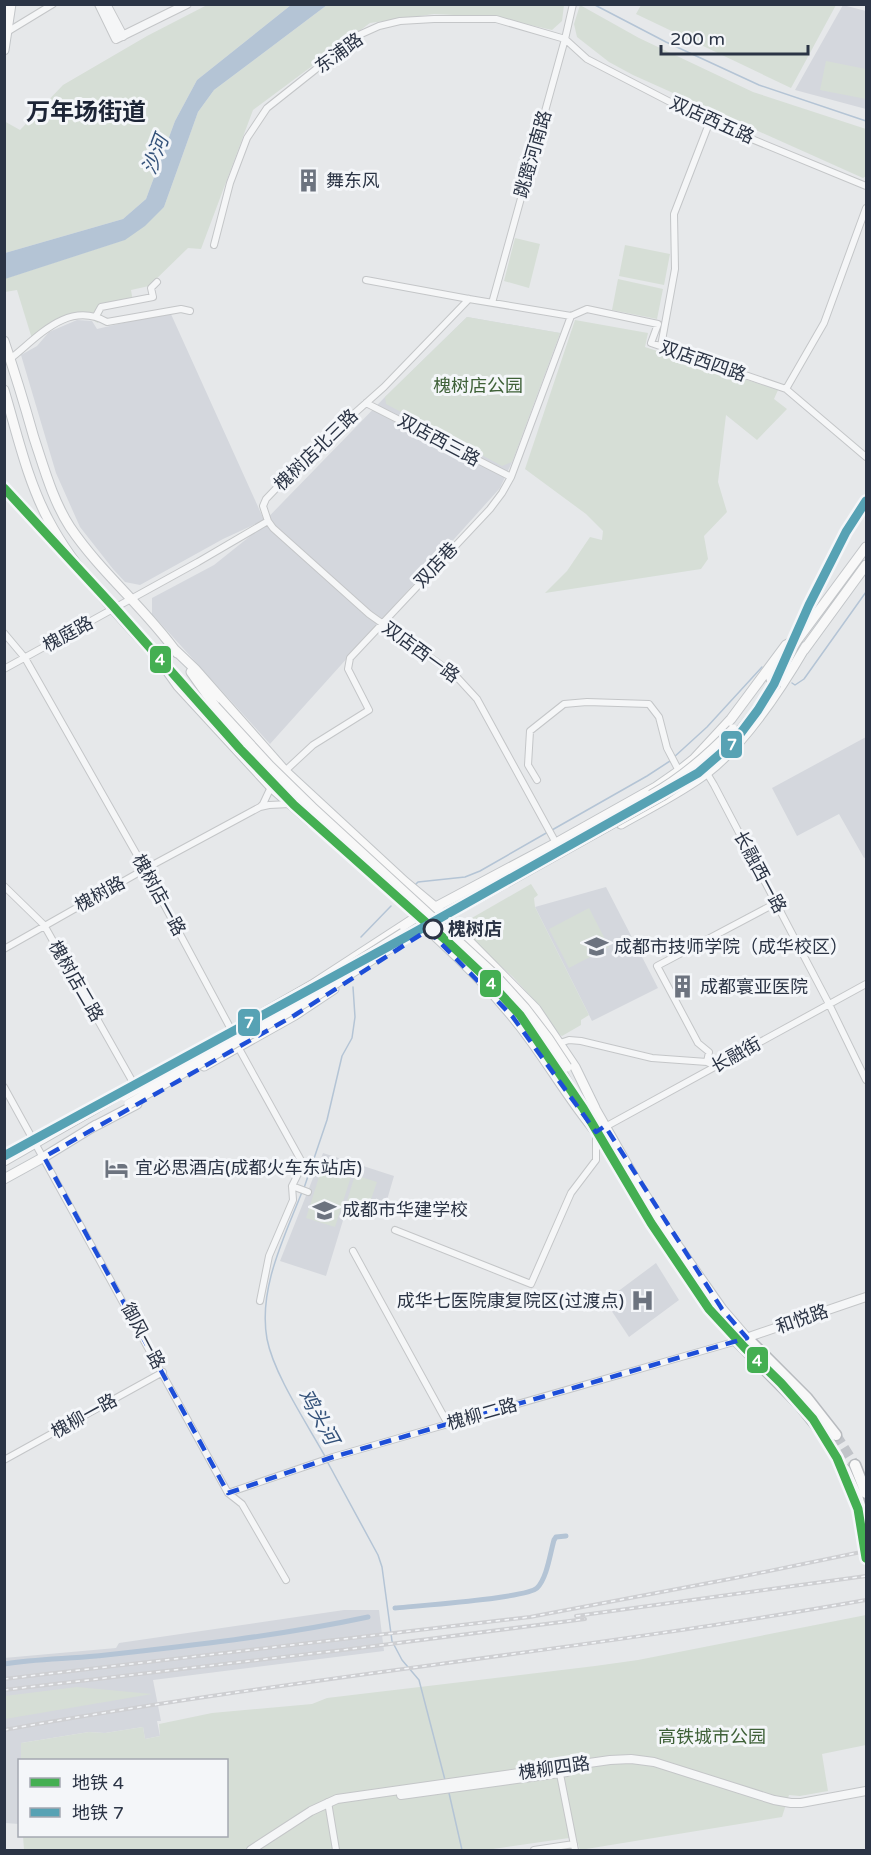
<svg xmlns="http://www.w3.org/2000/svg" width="871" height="1855" viewBox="0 0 871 1855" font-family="'Varela Round','Noto Sans SC',sans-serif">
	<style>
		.built { fill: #d4d7dd }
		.green { fill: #d6ded6 }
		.water { fill: #b4c4d5 }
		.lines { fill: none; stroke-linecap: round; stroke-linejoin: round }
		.stream { stroke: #b4c4d5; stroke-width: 1.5 }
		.canal { stroke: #b4c4d5; stroke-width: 5 }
		.trunk-tunnel { stroke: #c1c4c9; stroke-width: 10; stroke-dasharray: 10 5; stroke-linecap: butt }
		.minor-casing { stroke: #c4c6c8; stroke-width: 8 }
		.tertiary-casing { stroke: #c4c6c8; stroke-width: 10 }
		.primary-casing { stroke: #c2c5c8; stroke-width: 11 }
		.trunk-casing { stroke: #b8bbbf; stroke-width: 13 }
		.minor { stroke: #f5f6f7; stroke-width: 6 }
		.tertiary { stroke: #f5f6f7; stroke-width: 8 }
		.primary { stroke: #f8f8f8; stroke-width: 9 }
		.trunk { stroke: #f8f8f8; stroke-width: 10 }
		.rail-casing { stroke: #cecfd2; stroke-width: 4 }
		.rail { stroke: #f4f6f9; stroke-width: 1.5; stroke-dasharray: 4.5; stroke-linecap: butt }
		.primary-bridge-casing { stroke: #c2c5c8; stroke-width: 11; stroke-linecap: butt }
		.primary-bridge { stroke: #f8f8f8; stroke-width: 9 }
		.metro-1-casing { stroke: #f4f6f9; stroke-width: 14 }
		.metro-2-casing { stroke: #f4f6f9; stroke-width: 14 }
		.metro-1 { stroke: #44af52; stroke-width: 9 }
		.metro-2 { stroke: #57a2b4; stroke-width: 9 }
		.marked { fill: none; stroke: #1d4ed8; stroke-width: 4.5; stroke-dasharray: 12 8; stroke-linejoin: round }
		.stop-dot { fill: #f4f6f9; stroke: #2b3445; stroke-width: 3 }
		.labels { text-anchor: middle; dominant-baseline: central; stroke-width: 6; stroke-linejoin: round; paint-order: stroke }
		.street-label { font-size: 18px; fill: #2b3445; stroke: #f4f6f9 }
		.poi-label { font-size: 18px; fill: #2b3445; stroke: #f4f6f9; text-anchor: start }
		.park-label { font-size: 18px; fill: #3f6138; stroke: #f4f6f9 }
		.stop-label { font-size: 18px; font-weight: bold; fill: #2b3445; stroke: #f4f6f9; text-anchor: start }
		.water-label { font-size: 20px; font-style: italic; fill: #34527a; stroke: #f4f6f9 }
		.district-label { font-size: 24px; font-weight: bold; fill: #1d2536; stroke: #f4f6f9 }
		.line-badge { stroke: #f4f6f9; stroke-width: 2 }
		.badge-label { font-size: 16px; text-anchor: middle; font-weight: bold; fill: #fff }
	</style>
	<rect width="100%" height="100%" fill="#e6e8ea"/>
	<path class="built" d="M843 5 866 11V109L795 90Z
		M170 312 264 520 223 539 140 585 125 582 113 569 80 527 56 473 21 355 37 346 49 332 77 320 92 321 97 329Z
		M467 317 560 333 512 462 500 488 270 744 152 614V598L214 565 249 537 385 397Z
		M866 737V857L864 858 839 814 797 836 772 788Z
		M606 887 658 988 592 1021 535 907Z
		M323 1153 394 1176 382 1217 348 1204 326 1276 280 1261Z
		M656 1263 679 1300 629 1337 605 1301Z
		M344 1610H379L384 1651 153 1680 161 1721H157L160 1736 145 1739 143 1727 105 1733 89 1732 21 1743V1760H20L19 1824 5 1823 4 1658 116 1648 119 1643Z"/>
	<path class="green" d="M207 5H291L197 80 175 121 146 199 123 219 5 253 4 121 20 130 63 85 147 36Z
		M327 5H564L562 21 552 30 495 17 434 14 370 23 253 110 201 249 188 248 149 286 131 290 133 302 104 308 98 323C94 321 89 317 85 316 66 312 46 332 33 342L17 290 5 292 4 279 124 240 164 207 198 112 214 90Z
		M580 5 639 38 753 92 866 129V176L863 178 633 75 609 62 577 37 574 24Z
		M641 5V4L836 5 791 88 636 14Z
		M826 61 866 69V99L820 90Z
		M515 238 540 244 529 288 504 281Z
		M625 245 670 254 664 285 619 276Z
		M618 279 663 289 657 319 612 310Z
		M467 317 560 333 512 462 502 466 386 404 385 397Z
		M575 320 648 333 645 347 778 390 774 399 787 409 757 440 726 415 718 482 727 512 704 536 708 559 701 569 545 593 567 571 590 537 602 540 603 531 586 514 525 469Z
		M531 884 538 895 534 898 535 907 589 1015 581 1020V1025L562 1036 558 1034 538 1004 513 977 468 936 470 919Z
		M589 908 609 947 569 968 549 929Z
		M325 1158 354 1167 335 1227 306 1218Z
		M355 1175 377 1182 368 1208 347 1201Z
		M866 1615V1745L822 1754 828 1791 800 1796 789 1795 782 1817 580 1850 576 1837 486 1850H24L23 1836H226V1760H21V1743L89 1732 105 1733 143 1727 145 1739 160 1736 159 1724 212 1713 312 1704 327 1698 595 1666 638 1660Z
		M77 1687 152 1694 5 1719V1696Z"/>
	<path class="water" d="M291 5H327L214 90 198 112 164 207 145 226 125 240 5 279V253L123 219 146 199 175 121 197 80Z"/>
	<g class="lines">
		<path class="stream" d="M593 4 666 42 759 85 866 121
			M792 683 795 685 804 679 866 592
			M673 758 707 727 762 667
			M552 830 647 776 670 761
			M415 885 418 882 465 877 480 871 548 832
			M361 937 391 906
			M304 1188 327 1120 342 1056 352 1038 355 1017 353 987
			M302 1192C284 1238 258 1289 267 1339 274 1375 308 1425 326 1458
			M328 1463 378 1555 382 1567 392 1641 402 1660 419 1680 445 1780
			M449 1793 462 1850"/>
		<path class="canal" d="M395 1608C416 1606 527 1598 537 1588 547 1578 550 1554 554 1540L556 1537 566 1536
			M4 1664C35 1659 65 1659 96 1656 187 1646 279 1636 368 1617"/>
		<path class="trunk-tunnel" d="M836 1435 855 1465
			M828 1440 845 1470"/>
		<defs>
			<path id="minor" d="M7 32 53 4
				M214 245 230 183 247 138 267 108 359 35 379 26 400 21 434 19H496L565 39 587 59 703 119 866 186
				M366 280 469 299 571 316 587 309 658 324 651 343 786 389 866 457
				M492 303 565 39 573 4
				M96 316 101 307 153 297 151 288 157 282
				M661 346 675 269 674 214 710 121
				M10 359C38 337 68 300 107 322L181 309 190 311
				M786 389 824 323 866 208
				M366 403 511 477
				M268 521 273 528 369 614 455 675 477 699 556 843
				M4 633 25 658 145 869 233 1033
				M4 669 198 562 268 521 263 506 266 499 311 452 384 387 469 299
				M705 770 714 785 829 1004 866 1080
				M285 771 313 745 369 710 348 669 350 658 490 509 502 493 511 477 571 316
				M537 780 528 765 530 731 564 704 587 702 649 704 659 717 667 748 679 771
				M271 787 263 804 260 807 269 805 290 804
				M4 886 44 925 135 1086
				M4 949 145 869 260 807
				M560 1043 569 1040 581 1041 652 1058 707 1062 709 1063
				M237 1045 303 1164 292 1186 293 1200 269 1256 260 1301
				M707 1062 709 1052 698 1043 657 966 776 903
				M4 1087 228 1493 242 1504 286 1580
				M292 1186 308 1192
				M395 1230 531 1284 571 1193 596 1160V1132L866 984
				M353 1251 448 1424
				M4 1460 163 1372
				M228 1493 333 1457 737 1341
				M559 1769 575 1850
				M328 1802 336 1850
				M534 1850 574 1844"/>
			<path id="tertiary" d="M99 4 116 39 187 4
				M106 4 123 36
				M743 1339 866 1297
				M401 1795 567 1772
				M251 1850 311 1811 337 1799 610 1760 631 1759 654 1762 774 1800 791 1803H801L866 1791"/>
			<path id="primary" d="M4 50 11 4
				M4 341C15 373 25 406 34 438 44 468 53 501 70 527 101 573 145 608 177 653
				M4 390C17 433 27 480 49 521 74 569 123 621 161 661
				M174 649 195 669 285 771 405 882 435 907 536 1009 575 1067 595 1108
				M804 650 866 565
				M158 658 178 686 271 787 311 822
				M191 672 215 706
				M771 679 798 639 866 547
				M621 824C649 808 682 792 708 772 745 743 782 687 806 646
				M436 937C470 968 502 1001 529 1038 552 1069 571 1102 596 1132
				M195 1052 312 985 415 918 556 843 656 787 679 771 694 759 731 719 786 645 798 639
				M204 1066 295 1015 334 989
				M561 1071 576 1097
				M593 1105 637 1182 673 1239 722 1309 747 1338
				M593 1127 668 1247 737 1341
				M91 1128 137 1104
				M4 1161 131 1088
				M4 1179 44 1157 96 1125"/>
			<path id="trunk" d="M747 1338 807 1398 836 1435
				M737 1341 799 1404 828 1440
				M855 1465 866 1493
				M845 1470 858 1499 866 1526"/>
		</defs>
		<use href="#minor" class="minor-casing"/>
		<use href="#tertiary" class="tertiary-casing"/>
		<use href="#primary" class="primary-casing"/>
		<use href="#trunk" class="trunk-casing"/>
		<use href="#minor" class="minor"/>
		<use href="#tertiary" class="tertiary"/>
		<use href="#primary" class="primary"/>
		<use href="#trunk" class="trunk"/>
		<defs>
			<path id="rail" d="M576 1616 866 1576
				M4 1679 530 1617 735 1578 866 1551
				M4 1690 351 1649 585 1619
				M4 1730C290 1678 580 1651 866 1600"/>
		</defs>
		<use href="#rail" class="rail-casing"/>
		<use href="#rail" class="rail"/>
		<defs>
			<path id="primary-bridge" d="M215 706 270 766 312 807 495 975 525 1008 548 1038 567 1067
				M210 713 308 814 496 986 534 1031 561 1071
				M651 795C682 778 709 754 733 729
				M124 1096 294 1002 403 933
				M129 1104 313 998 396 944 662 796C692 777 720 754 743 727 755 713 765 697 777 683"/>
		</defs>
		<use href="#primary-bridge" class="primary-bridge-casing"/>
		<use href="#primary-bridge" class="primary-bridge"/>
		<defs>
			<path id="metro-1" d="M4 488 113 606 240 749 294 805 449 943 482 974 520 1015 583 1108 651 1223 709 1309 745 1348 781 1383 813 1419 837 1458 858 1509 866 1558"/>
			<path id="metro-2" d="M4 1156 417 931 698 773 734 742 758 710 774 684 809 605 846 532 866 501"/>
		</defs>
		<use href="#metro-1" class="metro-1-casing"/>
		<use href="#metro-2" class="metro-2-casing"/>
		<use href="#metro-1" class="metro-1"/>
		<use href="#metro-2" class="metro-2"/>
	</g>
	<path class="marked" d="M428 930 512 1016 596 1132 605 1126 722 1309 747 1338 333 1457 228 1493 44 1157 295 1015Z"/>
	<defs>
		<symbol id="building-bare" viewBox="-9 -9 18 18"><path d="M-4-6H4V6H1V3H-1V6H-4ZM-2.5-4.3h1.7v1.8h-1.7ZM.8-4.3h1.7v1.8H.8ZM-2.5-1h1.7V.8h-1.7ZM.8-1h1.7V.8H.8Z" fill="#6c737f" stroke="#f4f6f9" stroke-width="2.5" paint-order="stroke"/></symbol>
		<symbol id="university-bare" viewBox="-9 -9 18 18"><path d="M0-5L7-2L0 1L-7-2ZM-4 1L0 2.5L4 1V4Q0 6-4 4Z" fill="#6c737f" stroke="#f4f6f9" stroke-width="2.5" paint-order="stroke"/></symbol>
		<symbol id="hotel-bare" viewBox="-9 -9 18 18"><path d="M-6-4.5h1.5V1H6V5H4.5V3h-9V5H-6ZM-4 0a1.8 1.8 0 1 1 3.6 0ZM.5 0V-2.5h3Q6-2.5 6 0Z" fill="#6c737f" stroke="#f4f6f9" stroke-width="2.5" paint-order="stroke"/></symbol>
		<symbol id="school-bare" viewBox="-9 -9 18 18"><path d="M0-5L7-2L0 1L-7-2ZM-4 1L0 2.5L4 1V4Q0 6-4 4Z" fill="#6c737f" stroke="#f4f6f9" stroke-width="2.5" paint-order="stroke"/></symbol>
		<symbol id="hospital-bare" viewBox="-9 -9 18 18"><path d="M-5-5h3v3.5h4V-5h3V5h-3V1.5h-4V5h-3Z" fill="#6c737f" stroke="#f4f6f9" stroke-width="2.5" paint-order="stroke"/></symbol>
	</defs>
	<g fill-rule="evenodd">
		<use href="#building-bare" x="292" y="164" width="33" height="33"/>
		<use href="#university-bare" x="580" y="930" width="33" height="33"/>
		<use href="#building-bare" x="666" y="970" width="33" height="33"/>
		<use href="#hotel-bare" x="100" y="1152" width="33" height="33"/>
		<use href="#school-bare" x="308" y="1194" width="33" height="33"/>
		<use href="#hospital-bare" x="626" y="1284" width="33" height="33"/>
	</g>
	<circle class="stop-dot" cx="433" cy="929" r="9"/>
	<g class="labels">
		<g class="street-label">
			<text transform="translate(339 53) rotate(-36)">东浦路</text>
			<text transform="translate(712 120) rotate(24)">双店西五路</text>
			<text transform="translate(533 154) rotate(-74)">跳蹬河南路</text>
			<text transform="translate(703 361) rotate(19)">双店西四路</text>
			<text transform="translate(439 440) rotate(28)">双店西三路</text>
			<text transform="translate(316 450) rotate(-44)">槐树店北三路</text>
			<text transform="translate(436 565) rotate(-47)">双店巷</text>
			<text transform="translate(68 634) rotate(-29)">槐庭路</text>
			<text transform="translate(421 652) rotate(36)">双店西一路</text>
			<text transform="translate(760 872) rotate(62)">长融西一路</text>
			<text transform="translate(100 894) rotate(-29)">槐树路</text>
			<text transform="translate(159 895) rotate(61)">槐树店一路</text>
			<text transform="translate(76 981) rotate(60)">槐树店二路</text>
			<text transform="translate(736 1055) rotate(-29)">长融街</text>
			<text transform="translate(802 1319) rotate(-19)">和悦路</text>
			<text transform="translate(143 1336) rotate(62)">御风一路</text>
			<text transform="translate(482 1414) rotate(-16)">槐柳二路</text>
			<text transform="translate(84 1416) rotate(-29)">槐柳一路</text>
			<text transform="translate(554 1768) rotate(-8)">槐柳四路</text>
		</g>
		<g class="poi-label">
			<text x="326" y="181">舞东风</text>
			<text x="614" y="947">成都市技师学院（成华校区）</text>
			<text x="700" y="987">成都寰亚医院</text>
			<text x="135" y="1168">宜必思酒店(成都火车东站店)</text>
			<text x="342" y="1210">成都市华建学校</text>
			<text x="624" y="1301" text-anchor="end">成华七医院康复院区(过渡点)</text>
		</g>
		<g class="park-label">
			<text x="478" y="386">槐树店公园</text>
			<text x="712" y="1737">高铁城市公园</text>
		</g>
		<g class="stop-label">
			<text x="448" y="929">槐树店</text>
		</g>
		<g class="water-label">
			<text transform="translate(156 155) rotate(-69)">沙河</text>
			<text transform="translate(318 1417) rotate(61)">鸡头河</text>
		</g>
		<g class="district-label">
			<text x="86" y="112">万年场街道</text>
		</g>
	</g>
	<g class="line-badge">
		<rect x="149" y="645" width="23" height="29" rx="6" fill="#44af52"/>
		<rect x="720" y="730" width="23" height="29" rx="6" fill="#57a2b4"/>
		<rect x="479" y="969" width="23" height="29" rx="6" fill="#44af52"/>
		<rect x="237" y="1008" width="24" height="29" rx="6" fill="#57a2b4"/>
		<rect x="746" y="1346" width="23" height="28" rx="6" fill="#44af52"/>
	</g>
	<g class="badge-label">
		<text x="160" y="665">4</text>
		<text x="732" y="750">7</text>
		<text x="491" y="989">4</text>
		<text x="249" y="1028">7</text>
		<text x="757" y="1366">4</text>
	</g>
	<rect width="871" height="1855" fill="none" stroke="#2b3445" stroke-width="12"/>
	<rect x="18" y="1759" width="210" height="78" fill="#f4f6f9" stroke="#a4a8b1" stroke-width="1.5"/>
	<rect x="30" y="1778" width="30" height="9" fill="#44af52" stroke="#a4a8b1" stroke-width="1.5"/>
	<text x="72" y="1789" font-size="18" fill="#2b3445">地铁 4</text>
	<rect x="30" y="1808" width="30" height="9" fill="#57a2b4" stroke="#a4a8b1" stroke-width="1.5"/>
	<text x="72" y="1819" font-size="18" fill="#2b3445">地铁 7</text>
	<path d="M661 45v9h147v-9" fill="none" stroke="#2b3445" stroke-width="3"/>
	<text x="670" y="45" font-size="18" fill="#2b3445" stroke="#f4f6f9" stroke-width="4.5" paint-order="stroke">200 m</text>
</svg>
